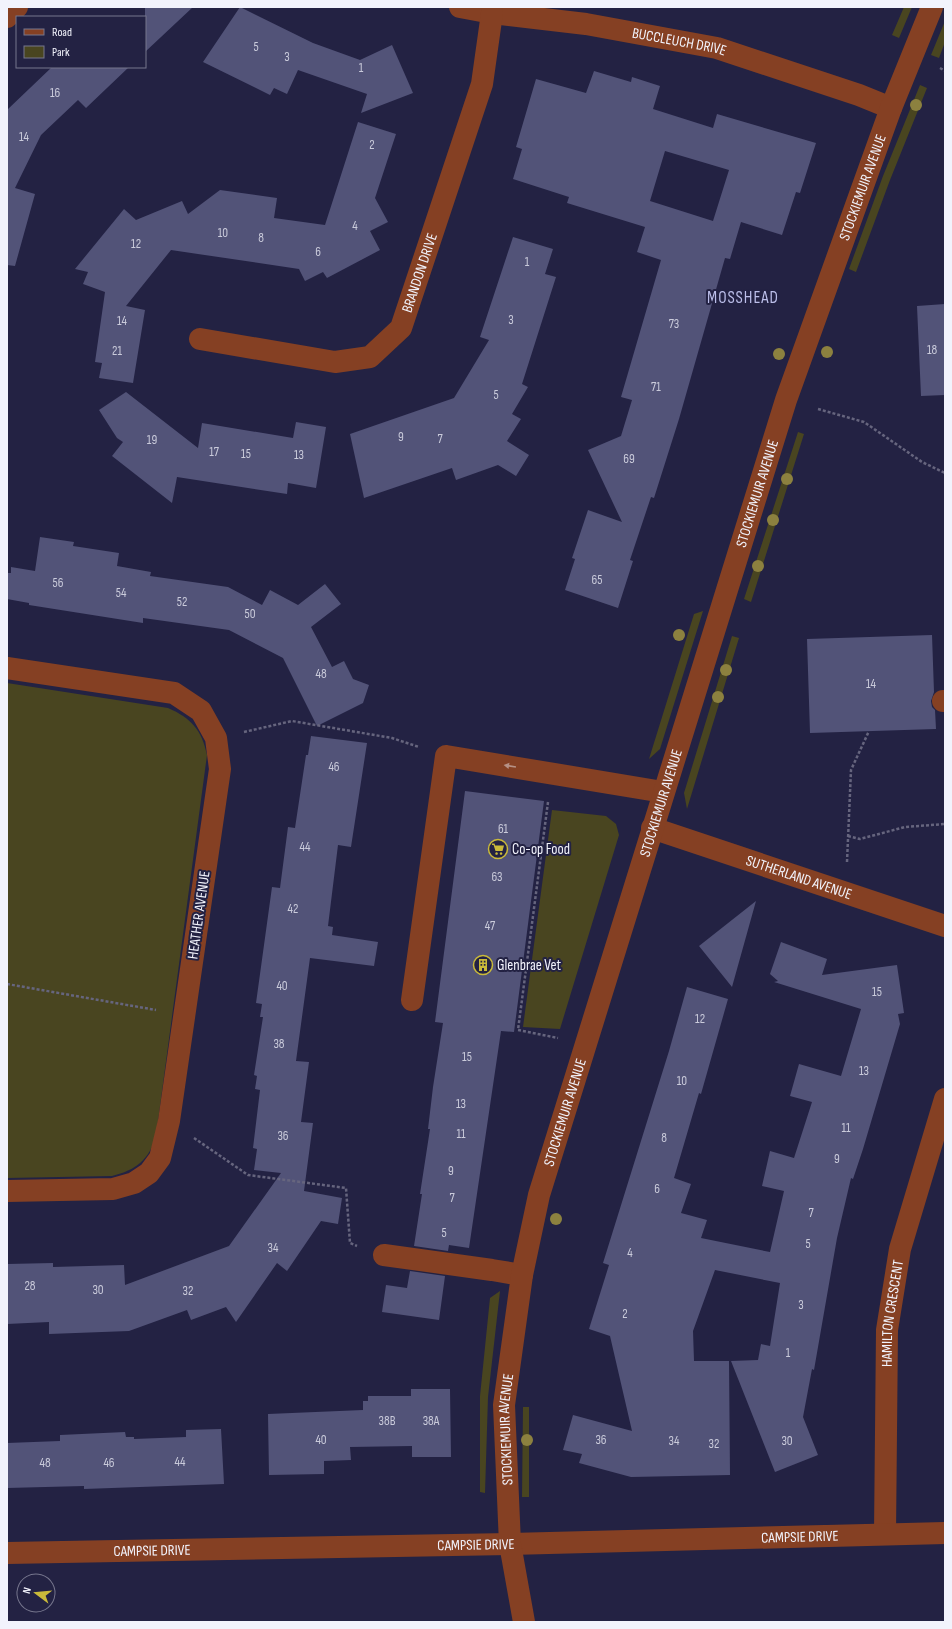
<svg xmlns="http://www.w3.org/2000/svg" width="952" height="1629" viewBox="0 0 952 1629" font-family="'Sofia Sans Condensed',sans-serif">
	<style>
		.green { fill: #494520 }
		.building { fill: #525378; fill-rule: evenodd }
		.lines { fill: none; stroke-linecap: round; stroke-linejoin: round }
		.path { stroke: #66657e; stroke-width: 2.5; stroke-dasharray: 3 2; stroke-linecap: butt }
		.minor { stroke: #854023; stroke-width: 22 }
		.tree { fill: #8c813f }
		.oneway { fill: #b69185 }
		.labels { text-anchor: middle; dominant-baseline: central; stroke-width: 4; stroke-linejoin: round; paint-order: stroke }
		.number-label { font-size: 13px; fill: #cacbdb }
		.street-label { font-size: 15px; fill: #f2f3fc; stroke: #232243 }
		.poi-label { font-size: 15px; fill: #f2f3fc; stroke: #232243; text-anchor: start }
		.quarter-label { font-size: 17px; letter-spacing: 1px; fill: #bcbfea; stroke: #232243 }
	</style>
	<rect width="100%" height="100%" fill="#232243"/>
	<path class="green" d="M904 7H912L899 38 892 35Z
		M945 21V42L939 58 931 55Z
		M920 85 927 88 890 180 856 272 849 269 883 176Z
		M798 432 804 434 751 602 744 599Z
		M703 611 660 749 649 759 694 614Z
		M732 636 739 638 687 809 684 793Z
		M7 683 168 708C191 718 202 730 207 755L156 1136C149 1160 136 1170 112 1176L7 1178Z
		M552 810 606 816 616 824 619 835 560 1029 523 1027Z
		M500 1291 488 1397 485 1493 480 1492V1396L490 1298Z
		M523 1407H529V1497H522Z"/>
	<path class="building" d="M145 7H193L145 52Z
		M240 7 313 43 360 60 392 45 413 93 361 113 367 94 298 70 287 94 274 88 270 95 203 62Z
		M52 67H129L86 108 78 100 41 135 15 188 35 194 15 266 7 265V110Z
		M594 71 631 82 632 77 660 86 653 109 713 128 717 114 816 143 800 193 796 192 782 235 741 222 730 259 725 258 679 419 654 498 651 497 630 560 633 561 618 608 565 590 575 559 572 558 588 510 622 522 588 450 621 436 632 400 621 397 661 260 637 252 645 227 567 203 569 197 513 179 522 149 516 147 536 79 586 93ZM665 151 729 170 713 221 650 201Z
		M358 122 396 134 375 198 388 222 370 231 380 250 327 278 323 272 305 281 299 269 171 250 126 306 145 310 133 383 99 378 102 363 95 362 105 292 83 284 88 272 75 269 124 209 136 220 182 201 188 214 220 190 277 198 274 218 325 225Z
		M513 237 553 249 545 274 556 277 522 384 528 387 512 414 521 419 507 441 529 455 516 476 498 465 456 480 452 468 364 498 350 434 454 398 489 340 480 337Z
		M945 304V395L921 396 917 306Z
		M126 392 198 448 202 423 293 438 296 422 326 427 316 488 288 483 287 494 177 477 172 503 112 456 123 442 117 438 99 410Z
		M40 537 74 542 73 546 119 553 117 566 151 572 150 576 228 587 262 605 270 590 298 605 325 584 341 604 311 627 332 667 344 661 353 679 369 685 363 703 317 726 283 658 229 630 143 618V623L29 605V603L7 599V573H11V567L35 571Z
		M932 635 934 692 931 701 932 707 935 710 936 729 810 733 807 639Z
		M311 736 367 743 351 847 338 845 328 926 333 927 332 935 378 942 374 966 310 958 296 1061 309 1062 301 1122 313 1123 304 1191 342 1198 338 1224 321 1221 287 1271 277 1263 236 1322 226 1307 191 1320 187 1310 129 1331 49 1334V1322L7 1324V1264L53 1263V1267L124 1265 125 1285 229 1246 281 1173 254 1170 257 1149 253 1148 260 1090 255 1089 257 1076 254 1075 263 1017H260L262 1004 256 1003 272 887 280 888 288 827 295 828 306 755H308Z
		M465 791 544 801 514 1032 501 1031 469 1248 449 1245 448 1251 414 1246 422 1194H420L430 1129H428L433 1087 443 1023 435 1022Z
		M756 901 732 987 699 946Z
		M781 942 827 959 822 975 897 965 904 1013 898 1014 900 1024 863 1149 853 1179 851 1178 837 1238 814 1370 812 1369 803 1417 818 1455 775 1472 731 1361 758 1360 761 1344 770 1346 780 1283 715 1270 693 1331 694 1361H729L730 1475 631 1477 579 1463 582 1454 563 1450 573 1415 632 1431 610 1336 589 1329 609 1265 603 1263 669 1051 687 987 728 999 701 1094 699 1093 674 1178 691 1184 681 1213 707 1220 701 1238 770 1252 784 1191 762 1186 770 1151 794 1158 812 1102 790 1096 799 1064 841 1076 861 1009 774 982 778 981 770 974Z
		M410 1271 445 1276 439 1320 382 1312 386 1285 407 1288Z
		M411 1389H450L451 1457H412V1446L350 1447 351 1460 324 1461V1474L269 1475 268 1414 363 1410V1401H368V1396H411Z
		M221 1429 224 1484 84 1489V1486L7 1488V1443L60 1441V1435L125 1432 126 1437H134V1439L186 1437V1430Z"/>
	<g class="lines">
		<path class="path" d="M940 68 945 71
			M818 409 864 422 922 462 945 473
			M244 732 292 721 392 738 419 747
			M548 802 518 1030 558 1038
			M848 836 860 839 905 827 945 824
			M847 862 851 770 869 731
			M7 984 156 1010
			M194 1138 248 1175 346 1188 350 1243 357 1246"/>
		<g class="minor">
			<path id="s1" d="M460 7 492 13 586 24 717 48 859 95 891 108"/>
			<path d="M7 17 17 7"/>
			<path id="s2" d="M200 339 335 362 370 357 401 328 482 84 492 13"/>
			<path d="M7 668 174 693 201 711 216 738 220 769 169 1121 160 1158 149 1173 134 1183 113 1189 7 1191"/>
			<path d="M943 701H945"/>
			<path id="s3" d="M652 828 945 926"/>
			<path d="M412 1000 446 756 663 792"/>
			<path d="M384 1255 492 1270 522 1275"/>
			<path id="s4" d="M885 1534 887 1330 900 1249 945 1099"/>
			<path id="s5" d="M7 1553 510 1544 945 1533"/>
			<path id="s6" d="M524 1622 510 1544 504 1405 522 1275 539 1195 786 400 891 108 932 7"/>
		</g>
	</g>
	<g class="tree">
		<circle cx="916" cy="105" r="6"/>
		<circle cx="827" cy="352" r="6"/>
		<circle cx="779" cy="354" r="6"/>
		<circle cx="787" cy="479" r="6"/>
		<circle cx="773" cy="520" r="6"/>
		<circle cx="758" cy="566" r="6"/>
		<circle cx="679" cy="635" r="6"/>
		<circle cx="726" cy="670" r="6"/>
		<circle cx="718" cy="697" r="6"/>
		<circle cx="556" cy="1219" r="6"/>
		<circle cx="527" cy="1440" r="6"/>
	</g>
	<defs><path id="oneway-solid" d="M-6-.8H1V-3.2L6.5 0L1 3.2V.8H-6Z"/></defs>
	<use class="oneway" href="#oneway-solid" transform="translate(510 766) rotate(-171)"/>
	<defs>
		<symbol id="supermarket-ring" viewBox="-11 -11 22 22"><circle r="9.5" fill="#232243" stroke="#caba3a" stroke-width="1.5"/><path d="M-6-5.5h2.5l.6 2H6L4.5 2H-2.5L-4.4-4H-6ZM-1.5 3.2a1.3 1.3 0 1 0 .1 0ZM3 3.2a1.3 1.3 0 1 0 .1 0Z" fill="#caba3a"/></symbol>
		<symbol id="building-ring" viewBox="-11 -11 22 22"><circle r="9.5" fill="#232243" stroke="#caba3a" stroke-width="1.5"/><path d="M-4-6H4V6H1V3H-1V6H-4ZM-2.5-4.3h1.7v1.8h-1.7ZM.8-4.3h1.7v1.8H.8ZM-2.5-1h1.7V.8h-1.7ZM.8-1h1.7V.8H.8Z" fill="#caba3a"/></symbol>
	</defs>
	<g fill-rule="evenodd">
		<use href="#supermarket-ring" x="487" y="838" width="22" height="22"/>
		<use href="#building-ring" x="472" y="954" width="22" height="22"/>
	</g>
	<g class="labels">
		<g class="number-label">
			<text x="256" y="47">5</text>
			<text x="287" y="57">3</text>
			<text x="361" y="68">1</text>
			<text x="55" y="93">16</text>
			<text x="24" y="137">14</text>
			<text x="372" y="145">2</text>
			<text x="355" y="226">4</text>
			<text x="223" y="233">10</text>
			<text x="261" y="238">8</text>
			<text x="136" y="244">12</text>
			<text x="318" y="252">6</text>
			<text x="527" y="262">1</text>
			<text x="511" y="320">3</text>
			<text x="122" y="321">14</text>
			<text x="674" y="324">73</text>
			<text x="932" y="350">18</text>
			<text x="117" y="351">21</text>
			<text x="656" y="387">71</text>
			<text x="496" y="395">5</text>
			<text x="401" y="437">9</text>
			<text x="440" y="439">7</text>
			<text x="152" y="440">19</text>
			<text x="214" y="452">17</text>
			<text x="246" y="454">15</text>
			<text x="299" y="455">13</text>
			<text x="629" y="459">69</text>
			<text x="597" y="580">65</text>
			<text x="58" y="583">56</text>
			<text x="121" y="593">54</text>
			<text x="182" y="602">52</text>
			<text x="250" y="614">50</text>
			<text x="321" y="674">48</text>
			<text x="871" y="684">14</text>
			<text x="334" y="767">46</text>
			<text x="503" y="829">61</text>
			<text x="305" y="847">44</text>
			<text x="497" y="877">63</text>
			<text x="293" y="909">42</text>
			<text x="490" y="926">47</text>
			<text x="282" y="986">40</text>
			<text x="877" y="992">15</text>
			<text x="700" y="1019">12</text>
			<text x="279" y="1044">38</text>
			<text x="467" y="1057">15</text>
			<text x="864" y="1071">13</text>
			<text x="682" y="1081">10</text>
			<text x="461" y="1104">13</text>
			<text x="846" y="1128">11</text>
			<text x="461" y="1134">11</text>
			<text x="283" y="1136">36</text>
			<text x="664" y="1138">8</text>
			<text x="837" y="1159">9</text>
			<text x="451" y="1171">9</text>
			<text x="657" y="1189">6</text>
			<text x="452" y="1198">7</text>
			<text x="811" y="1213">7</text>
			<text x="444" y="1233">5</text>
			<text x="808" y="1244">5</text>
			<text x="273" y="1248">34</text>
			<text x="630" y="1253">4</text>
			<text x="30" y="1286">28</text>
			<text x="98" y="1290">30</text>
			<text x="188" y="1291">32</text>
			<text x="801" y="1305">3</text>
			<text x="625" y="1314">2</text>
			<text x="788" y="1353">1</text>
			<text x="387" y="1421">38B</text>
			<text x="431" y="1421">38A</text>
			<text x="321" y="1440">40</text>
			<text x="601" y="1440">36</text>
			<text x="674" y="1441">34</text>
			<text x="787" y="1441">30</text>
			<text x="714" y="1444">32</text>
			<text x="180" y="1462">44</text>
			<text x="45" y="1463">48</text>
			<text x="109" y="1463">46</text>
		</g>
		<g class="street-label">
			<text stroke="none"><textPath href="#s1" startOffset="222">BUCCLEUCH DRIVE</textPath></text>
			<text stroke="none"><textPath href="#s6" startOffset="1490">STOCKIEMUIR AVENUE</textPath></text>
			<text stroke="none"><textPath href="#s2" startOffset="273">BRANDON DRIVE</textPath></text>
			<text stroke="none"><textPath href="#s6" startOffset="1166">STOCKIEMUIR AVENUE</textPath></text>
			<text stroke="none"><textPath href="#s6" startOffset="842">STOCKIEMUIR AVENUE</textPath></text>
			<text stroke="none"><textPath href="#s3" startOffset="155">SUTHERLAND AVENUE</textPath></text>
			<text transform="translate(199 915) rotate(-82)">HEATHER AVENUE</text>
			<text stroke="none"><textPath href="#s6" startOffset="518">STOCKIEMUIR AVENUE</textPath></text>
			<text stroke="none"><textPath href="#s4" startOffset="221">HAMILTON CRESCENT</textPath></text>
			<text stroke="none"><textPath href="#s6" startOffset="194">STOCKIEMUIR AVENUE</textPath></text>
			<text stroke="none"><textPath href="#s5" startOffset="793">CAMPSIE DRIVE</textPath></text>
			<text stroke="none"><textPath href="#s5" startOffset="469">CAMPSIE DRIVE</textPath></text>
			<text stroke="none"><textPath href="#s5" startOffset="145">CAMPSIE DRIVE</textPath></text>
		</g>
		<g class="poi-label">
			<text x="512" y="849">Co-op Food</text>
			<text x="497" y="965">Glenbrae Vet</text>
		</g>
		<g class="quarter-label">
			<text x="743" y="298">MOSSHEAD</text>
		</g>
	</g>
	<rect width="952" height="1629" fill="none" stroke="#f2f3fc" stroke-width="16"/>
	<rect x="16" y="16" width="130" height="52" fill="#232243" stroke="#76768d"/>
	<rect x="24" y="29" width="20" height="6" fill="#854023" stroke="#76768d"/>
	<text x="52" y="36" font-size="12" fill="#f2f3fc">Road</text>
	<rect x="24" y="46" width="20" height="12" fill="#494520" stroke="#76768d"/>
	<text x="52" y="56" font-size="12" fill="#f2f3fc">Park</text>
	<g transform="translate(36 1593) rotate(286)"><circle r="19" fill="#232243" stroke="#76768d"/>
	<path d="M0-3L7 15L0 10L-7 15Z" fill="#caba3a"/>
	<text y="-6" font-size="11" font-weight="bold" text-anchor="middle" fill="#f2f3fc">N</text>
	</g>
</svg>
